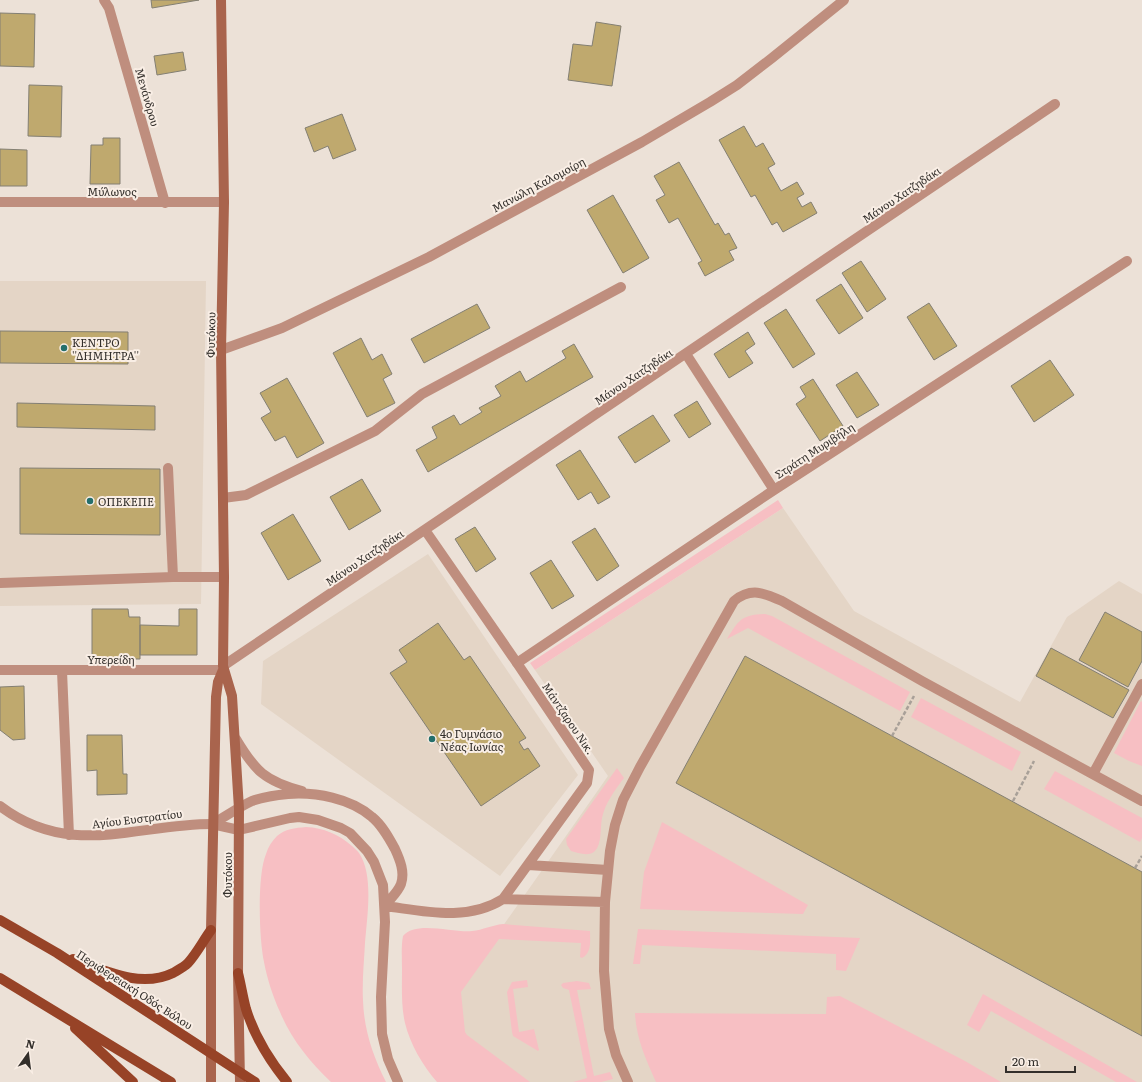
<svg xmlns="http://www.w3.org/2000/svg" width="1142" height="1082" viewBox="0 0 1142 1082" font-family="Literata,serif">
	<style>
		.built { fill: #e4d5c6 }
		.green { fill: #f7bfc3 }
		.building { fill: #bfa96e; stroke: #837f73 }
		.lines { fill: none; stroke-linecap: round; stroke-linejoin: round }
		.path { stroke: #a8a098; stroke-width: 2.5; stroke-dasharray: 4 2; stroke-linecap: butt }
		.lane { stroke: #bf8e7e; stroke-width: 10 }
		.street { stroke: #bf8e7e; stroke-width: 10 }
		.secondary { stroke: #a9644d; stroke-width: 10 }
		.primary { stroke: #974327; stroke-width: 10 }
		.poi-dot { fill: #246f6c; stroke: #f9eee5; stroke-width: 1.5 }
		.labels { text-anchor: middle; dominant-baseline: central; stroke-width: 4; stroke-linejoin: round; paint-order: stroke }
		.street-label { font-size: 11px; fill: #332f2b; stroke: #f9eee5 }
		.poi-label { font-size: 11px; fill: #332f2b; stroke: #f9eee5; text-anchor: start }
	</style>
	<rect width="100%" height="100%" fill="#ece1d7"/>
	<path class="built" d="M0 281H206L201 604 0 606Z
		M783 508 854 611 1020 702 1067 617 1119 581 1142 594V1082H524L437 1020 608 776 535 670Z
		M428 554 578 775 500 876 261 704 263 661Z"/>
	<path class="green" d="M778 500 783 508 535 670 530 663Z
		M765 614 772 616 910 692 900 711 748 628 727 639C739 620 741 615 765 614Z
		M921 698 1021 752 1012 771 911 717Z
		M1141 701 1142 702V766L1129 761 1114 753Z
		M617 768 624 778C615 790 605 803 602 818 600 828 602 844 595 851 589 857 578 853 571 851L567 845 566 839Z
		M1055 771 1142 818V838L1140 842 1044 789Z
		M662 822 808 905 803 914 640 909 644 872Z
		M306 827C324 828 338 834 352 846 354 848 357 850 359 853 374 875 367 917 365 943 364 962 362 981 363 1001 364 1030 373 1056 386 1082H331C310 1062 291 1039 280 1012 273 997 267 978 264 962 259 939 257 875 266 854 268 847 272 841 277 836 285 829 295 828 306 827Z
		M503 924 590 931C590 941 592 953 582 958L580 957 581 943 499 939 461 992 465 1032 467 1035 530 1082H437C423 1066 410 1044 405 1023 401 1006 402 987 402 970 402 959 401 946 403 936 415 920 454 933 472 931 483 930 492 925 503 924Z
		M638 929 860 938 846 971 836 970V954L642 945 640 964H633Z
		M527 980 528 987 513 989 519 1032 534 1029 539 1050 538 1051 513 1036 512 1032 507 992 512 982Z
		M577 981 589 983 591 989 577 990 594 1076 610 1072 613 1079 601 1082H573L587 1078 569 990 563 988 561 985 563 983Z
		M983 994 1137 1082H1116L991 1011 979 1032 967 1025Z
		M840 996 965 1061 1001 1082H656C646 1060 636 1038 635 1013L826 1014 827 997Z"/>
	<path class="building" d="M151 0H199L152 8Z
		M0 13 35 14 34 67 0 66Z
		M596 22 621 26 612 86 568 80 573 44 592 46Z
		M183 52 186 70 157 75 154 56Z
		M29 85 62 86 61 137 28 136Z
		M342 114 356 150 333 159 328 146 314 152 305 128Z
		M744 126 756 147 763 143 775 164 768 168 781 191 797 182 804 194 797 198 802 207 811 202 817 213 783 232 777 222 772 225 755 195 751 197 719 140Z
		M103 138H120V184H90L91 145H103Z
		M0 149 27 150V186H0Z
		M679 162 715 225 718 223 725 235 729 233 737 248 729 251 734 260 705 276 698 263 702 261 678 218 669 223 656 200 665 195 654 176Z
		M613 195 649 258 623 273 587 210Z
		M861 261 886 299 867 312 842 273Z
		M841 284 863 318 839 334 816 300Z
		M929 303 957 346 934 360 907 317Z
		M477 304 490 328 424 363 411 339Z
		M786 309 815 354 793 368 764 323Z
		M0 331 128 332V364L0 363Z
		M748 332 755 344 745 351 753 363 729 378 714 354Z
		M361 338 372 360 382 354 392 374 383 379 395 403 367 417 333 353Z
		M574 344 593 377 428 472 416 450 437 438 432 427 454 415 460 425 482 412 479 408 501 396 495 386 520 371 526 382 566 358 562 351Z
		M1050 360 1074 395 1034 422 1011 386Z
		M857 372 879 405 857 418 836 385Z
		M287 378 324 443 297 458 285 436 275 441 261 418 271 412 260 393Z
		M813 379 843 426 820 441 796 404 806 397 800 387Z
		M697 401 711 424 689 438 674 415Z
		M17 403 155 406V430L17 427Z
		M653 415 670 441 635 463 618 437Z
		M580 450 610 497 598 504 591 492 578 500 556 465Z
		M20 468 160 469V535L20 534Z
		M362 479 381 511 349 530 330 497Z
		M293 514 321 561 288 580 261 533Z
		M475 527 496 559 476 572 455 539Z
		M595 528 619 566 597 581 572 542Z
		M551 560 574 596 552 609 530 573Z
		M92 609H128L129 617H140V659H92Z
		M179 609H197V655H140V625L179 626Z
		M1105 612 1142 632V661L1128 687 1079 660Z
		M438 623 464 660 470 656 526 738 519 742 524 750 528 748 540 766 481 806 390 673 407 662 399 650Z
		M1051 648 1129 690 1113 718 1036 676Z
		M745 656 1142 872V1036L676 783Z
		M24 686 25 739 13 740 0 730V687Z
		M87 735H122L123 774H127V794L97 795V770L87 771Z"/>
	<g class="lines">
		<path class="path" d="M892 736 914 696
			M1013 801 1034 761
			M1135 868 1142 856"/>
		<path class="lane" d="M168 468 173 577
			M0 583 173 577H224
			M236 739C255 771 265 781 302 791
			M1093 774 1142 684
			M212 824 239 830 290 818 299 817 318 820 341 828 350 833 367 851 374 862 383 885 385 922 381 997 382 1034 388 1059 398 1082
			M212 824C226 816 239 807 252 801 264 797 276 795 288 794 316 792 350 798 372 817 382 825 389 838 395 849 400 860 405 872 401 884 398 892 390 899 385 906
			M528 865 608 870
			M503 899 605 902
			M385 906C424 911 467 922 503 899L587 783 589 770 517 663
			M628 1082 616 1055 609 1029 604 971 605 902 610 851 615 825 623 800 640 767 734 601C751 587 764 593 782 601L922 681 1142 801"/>
		<path class="street" d="M104 0 109 8 165 203
			M0 202H224
			M221 350 282 328 429 257 642 142 710 102 737 85 772 58 844 0
			M686 354 774 490
			M223 498 246 495 375 431 422 394 621 287
			M425 530 517 663 774 490 1127 261
			M223 666 1055 104
			M0 670H223
			M62 671 69 835
			M0 806C70 859 136 824 212 824"/>
		<path class="secondary" d="M221 0 224 202 221 350 224 577 223 666 232 696 239 809 238 973 240 1082
			M211 1082V930L216 697 218 682 223 670"/>
		<path class="primary" d="M0 920 57 953 255 1082
			M73 959C104 970 140 989 173 973 178 970 184 967 188 963 197 953 203 941 211 930
			M238 973C241 985 243 998 246 1009 254 1035 270 1061 287 1082
			M0 978 171 1082
			M75 1028 133 1082"/>
	</g>
	<g class="poi-dot">
		<circle cx="64" cy="348" r="4"/>
		<circle cx="90" cy="501" r="4"/>
		<circle cx="432" cy="739" r="4"/>
	</g>
	<g class="labels">
		<g class="street-label">
			<text transform="translate(148 97) rotate(74)">Μενάνδρου</text>
			<text transform="translate(538 184) rotate(-28)">Μανώλη Καλομοίρη</text>
			<text x="112" y="191">Μύλωνος</text>
			<text transform="translate(901 194) rotate(-34)">Μάνου Χατζηδάκι</text>
			<text transform="translate(210 335) rotate(-89)">Φυτόκου</text>
			<text transform="translate(633 376) rotate(-34)">Μάνου Χατζηδάκι</text>
			<text transform="translate(814 450) rotate(-33)">Στράτη Μυριβήλη</text>
			<text transform="translate(364 557) rotate(-34)">Μάνου Χατζηδάκι</text>
			<text x="111" y="659">Υπερείδη</text>
			<text transform="translate(569 718) rotate(56)">Μάντζαρου Νικ.</text>
			<text transform="translate(137 818) rotate(-7)">Αγίου Ευστρατίου</text>
			<text transform="translate(227 875) rotate(-90)">Φυτόκου</text>
			<text transform="translate(135 989) rotate(33)">Περιφερειακή Οδός Βόλου</text>
		</g>
		<g class="poi-label">
			<text x="72" y="342">ΚΕΝΤΡΟ<tspan x="72" dy="13">''ΔΗΜΗΤΡΑ''</tspan></text>
			<text x="98" y="501">ΟΠΕΚΕΠΕ</text>
			<text x="440" y="733">4ο Γυμνάσιο<tspan x="440" dy="13">Νέας Ιωνίας</tspan></text>
		</g>
	</g>
	<g transform="translate(28 1054) rotate(14)" stroke="#f9eee5" stroke-width="3" paint-order="stroke">
	<path d="M0-3L7 15L0 10L-7 15Z" fill="#332f2b"/>
	<text y="-6" font-size="11" font-weight="bold" text-anchor="middle" fill="#332f2b">N</text>
	</g>
	<path d="M1006 1066v6h69v-6" fill="none" stroke="#332f2b" stroke-width="2"/>
	<text x="1012" y="1066" font-size="12" fill="#332f2b" stroke="#f9eee5" stroke-width="3" paint-order="stroke">20 m</text>
</svg>
